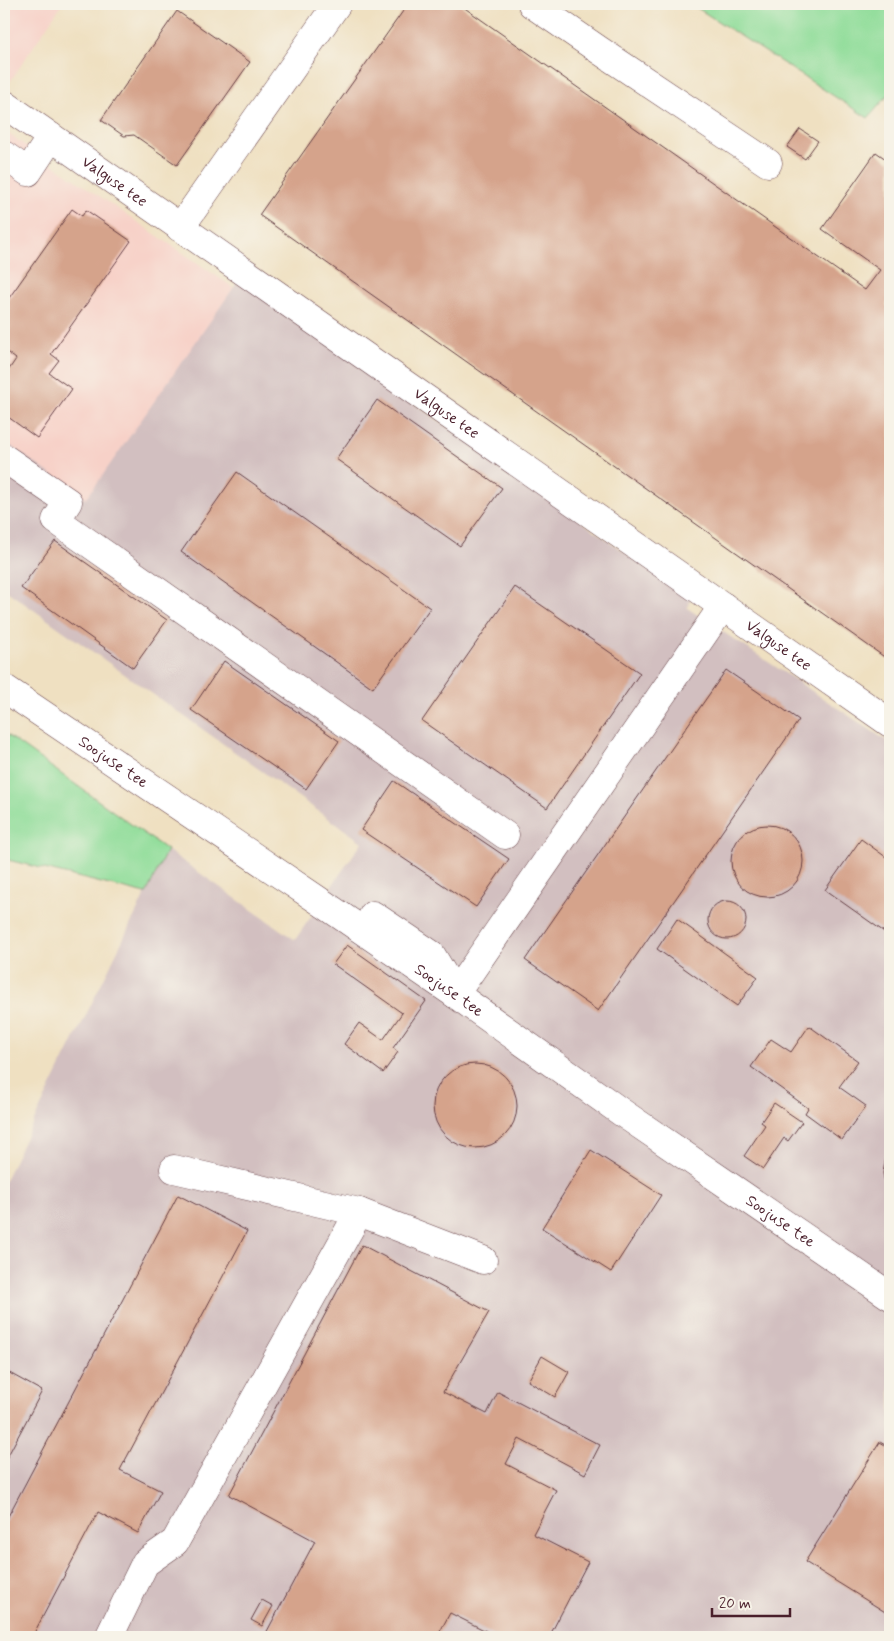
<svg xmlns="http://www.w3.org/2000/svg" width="894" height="1641" viewBox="0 0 894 1641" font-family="Mynerve,sans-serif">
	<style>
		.built { fill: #f7d1c8 }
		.industrial { fill: #d2bfc0 }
		.green { fill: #90dd9a; stroke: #6d7e62 }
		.building { fill: #d5a38b }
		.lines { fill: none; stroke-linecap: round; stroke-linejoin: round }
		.minor-casing { stroke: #633c42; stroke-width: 29 }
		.minor { stroke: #fff; stroke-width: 28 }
		.labels { text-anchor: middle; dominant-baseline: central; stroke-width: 4; stroke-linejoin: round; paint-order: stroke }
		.street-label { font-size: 16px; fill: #4a1f2b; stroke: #f7f3e8 }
	</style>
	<rect width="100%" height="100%" fill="#f7f3e8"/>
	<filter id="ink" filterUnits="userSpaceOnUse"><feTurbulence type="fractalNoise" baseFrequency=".02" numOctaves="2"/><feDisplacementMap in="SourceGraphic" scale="10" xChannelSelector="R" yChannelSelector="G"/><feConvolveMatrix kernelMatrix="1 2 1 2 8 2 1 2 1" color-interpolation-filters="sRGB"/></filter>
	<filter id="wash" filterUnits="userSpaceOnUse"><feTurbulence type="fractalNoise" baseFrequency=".0096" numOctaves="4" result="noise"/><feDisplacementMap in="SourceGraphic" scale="20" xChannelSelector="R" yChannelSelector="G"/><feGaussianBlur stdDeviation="1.12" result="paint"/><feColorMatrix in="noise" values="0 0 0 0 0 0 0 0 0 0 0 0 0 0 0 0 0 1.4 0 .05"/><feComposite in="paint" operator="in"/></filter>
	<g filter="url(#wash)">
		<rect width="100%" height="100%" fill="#efe0c1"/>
		<path class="built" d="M4 4H62L7 86 4 83Z
			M4 131 234 288 86 500 4 441Z"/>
		<path class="industrial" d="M239 280 691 599 687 608 890 743V1637H4V1182L167 850 295 940 362 842 4 589V441L86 499Z"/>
		<path class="green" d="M691 4H890V93L868 118Z
			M4 733 167 850 146 894 4 859Z"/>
		<g id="blocks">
			<path class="building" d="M408 4H459L865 290 880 270 822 229 876 152 890 162V299L886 305 890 308V661L259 215Z
				M177 11 250 62 177 165 134 135 124 136 101 120Z
				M800 129 818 141 805 159 787 147Z
				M72 209 82 216 86 210 131 241 51 354 59 360 49 373 72 389 37 438 4 414V377L16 359 4 350V305Z
				M377 400 502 488 460 546 336 459Z
				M237 472 430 608 373 688 181 552Z
				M55 541 167 620 133 668 21 588Z
				M515 587 640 673 547 808 422 721Z
				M224 661 339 741 306 789 191 710Z
				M726 670 799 720 598 1011 525 960Z
				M394 781 509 859 476 907 361 830Z
				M731 861a36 36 0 1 1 72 0a36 36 0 1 1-72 0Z
				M861 839 890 860V936L825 890Z
				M708 920a19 19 0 1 1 38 0a19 19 0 1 1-38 0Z
				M677 919 758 977 737 1006 657 949Z
				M347 945 426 1001 393 1048 398 1052 383 1073 344 1044 359 1023 383 1040 402 1013 333 964Z
				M809 1026 858 1061 839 1087 866 1106 842 1140 805 1113 808 1108 751 1067 771 1039 791 1052Z
				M433 1106a42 42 0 1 1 84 0a42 42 0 1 1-84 0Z
				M774 1103 802 1122 788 1141 784 1138 763 1169 744 1156 765 1125 761 1122Z
				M591 1150 661 1195 611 1272 542 1228Z
				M890 1150V1196L885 1184 883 1173 886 1157Z
				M178 1195 247 1231 120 1470 161 1491 138 1533 98 1512 32 1637H4V1524Z
				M362 1245 489 1312 443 1392 487 1414 498 1392 600 1445 585 1474 519 1439 506 1464 556 1490 533 1534 588 1562 549 1637H498L450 1613 437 1637H264L315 1541 229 1495Z
				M542 1356 569 1372 555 1397 528 1381Z
				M4 1370 42 1391 4 1463Z
				M880 1442 890 1448V1615L805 1562Z
				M262 1600 273 1606 262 1626 251 1620Z"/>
		</g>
	</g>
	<g filter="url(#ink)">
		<use href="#blocks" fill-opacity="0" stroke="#633c42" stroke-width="1"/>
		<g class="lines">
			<defs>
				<g id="minor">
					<path d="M532 4 599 50 768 163"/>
					<path id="s1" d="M4 104 890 723"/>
					<path d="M4 155 28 172 51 137"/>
					<path d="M180 228 337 4"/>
					<path d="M4 458 68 502 56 520 505 835"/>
					<path id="s2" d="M4 688 318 900 455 994 624 1114 890 1296"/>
					<path d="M373 915 431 954 455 994 723 606"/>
					<path d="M174 1169 359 1212 483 1260"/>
					<path d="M109 1637 145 1563 175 1542 359 1212"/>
				</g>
			</defs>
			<use href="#minor" class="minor-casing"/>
			<use href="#minor" class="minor"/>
		</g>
	</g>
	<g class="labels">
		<g class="street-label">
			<text stroke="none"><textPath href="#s1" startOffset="135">Valguse tee</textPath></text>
			<text stroke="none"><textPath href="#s1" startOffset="540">Valguse tee</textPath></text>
			<text stroke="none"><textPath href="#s1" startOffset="945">Valguse tee</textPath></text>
			<text stroke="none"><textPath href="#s2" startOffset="132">Soojuse tee</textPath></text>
			<text stroke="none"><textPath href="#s2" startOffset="538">Soojuse tee</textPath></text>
			<text stroke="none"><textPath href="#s2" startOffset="942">Soojuse tee</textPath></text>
		</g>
	</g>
	<rect width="894" height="1641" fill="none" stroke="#f7f3e8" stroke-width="20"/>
	<path d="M712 1608v8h78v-8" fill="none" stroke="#4a1f2b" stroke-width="2.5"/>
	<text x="719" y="1608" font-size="15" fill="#4a1f2b" stroke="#f7f3e8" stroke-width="4" paint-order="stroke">20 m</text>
</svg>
